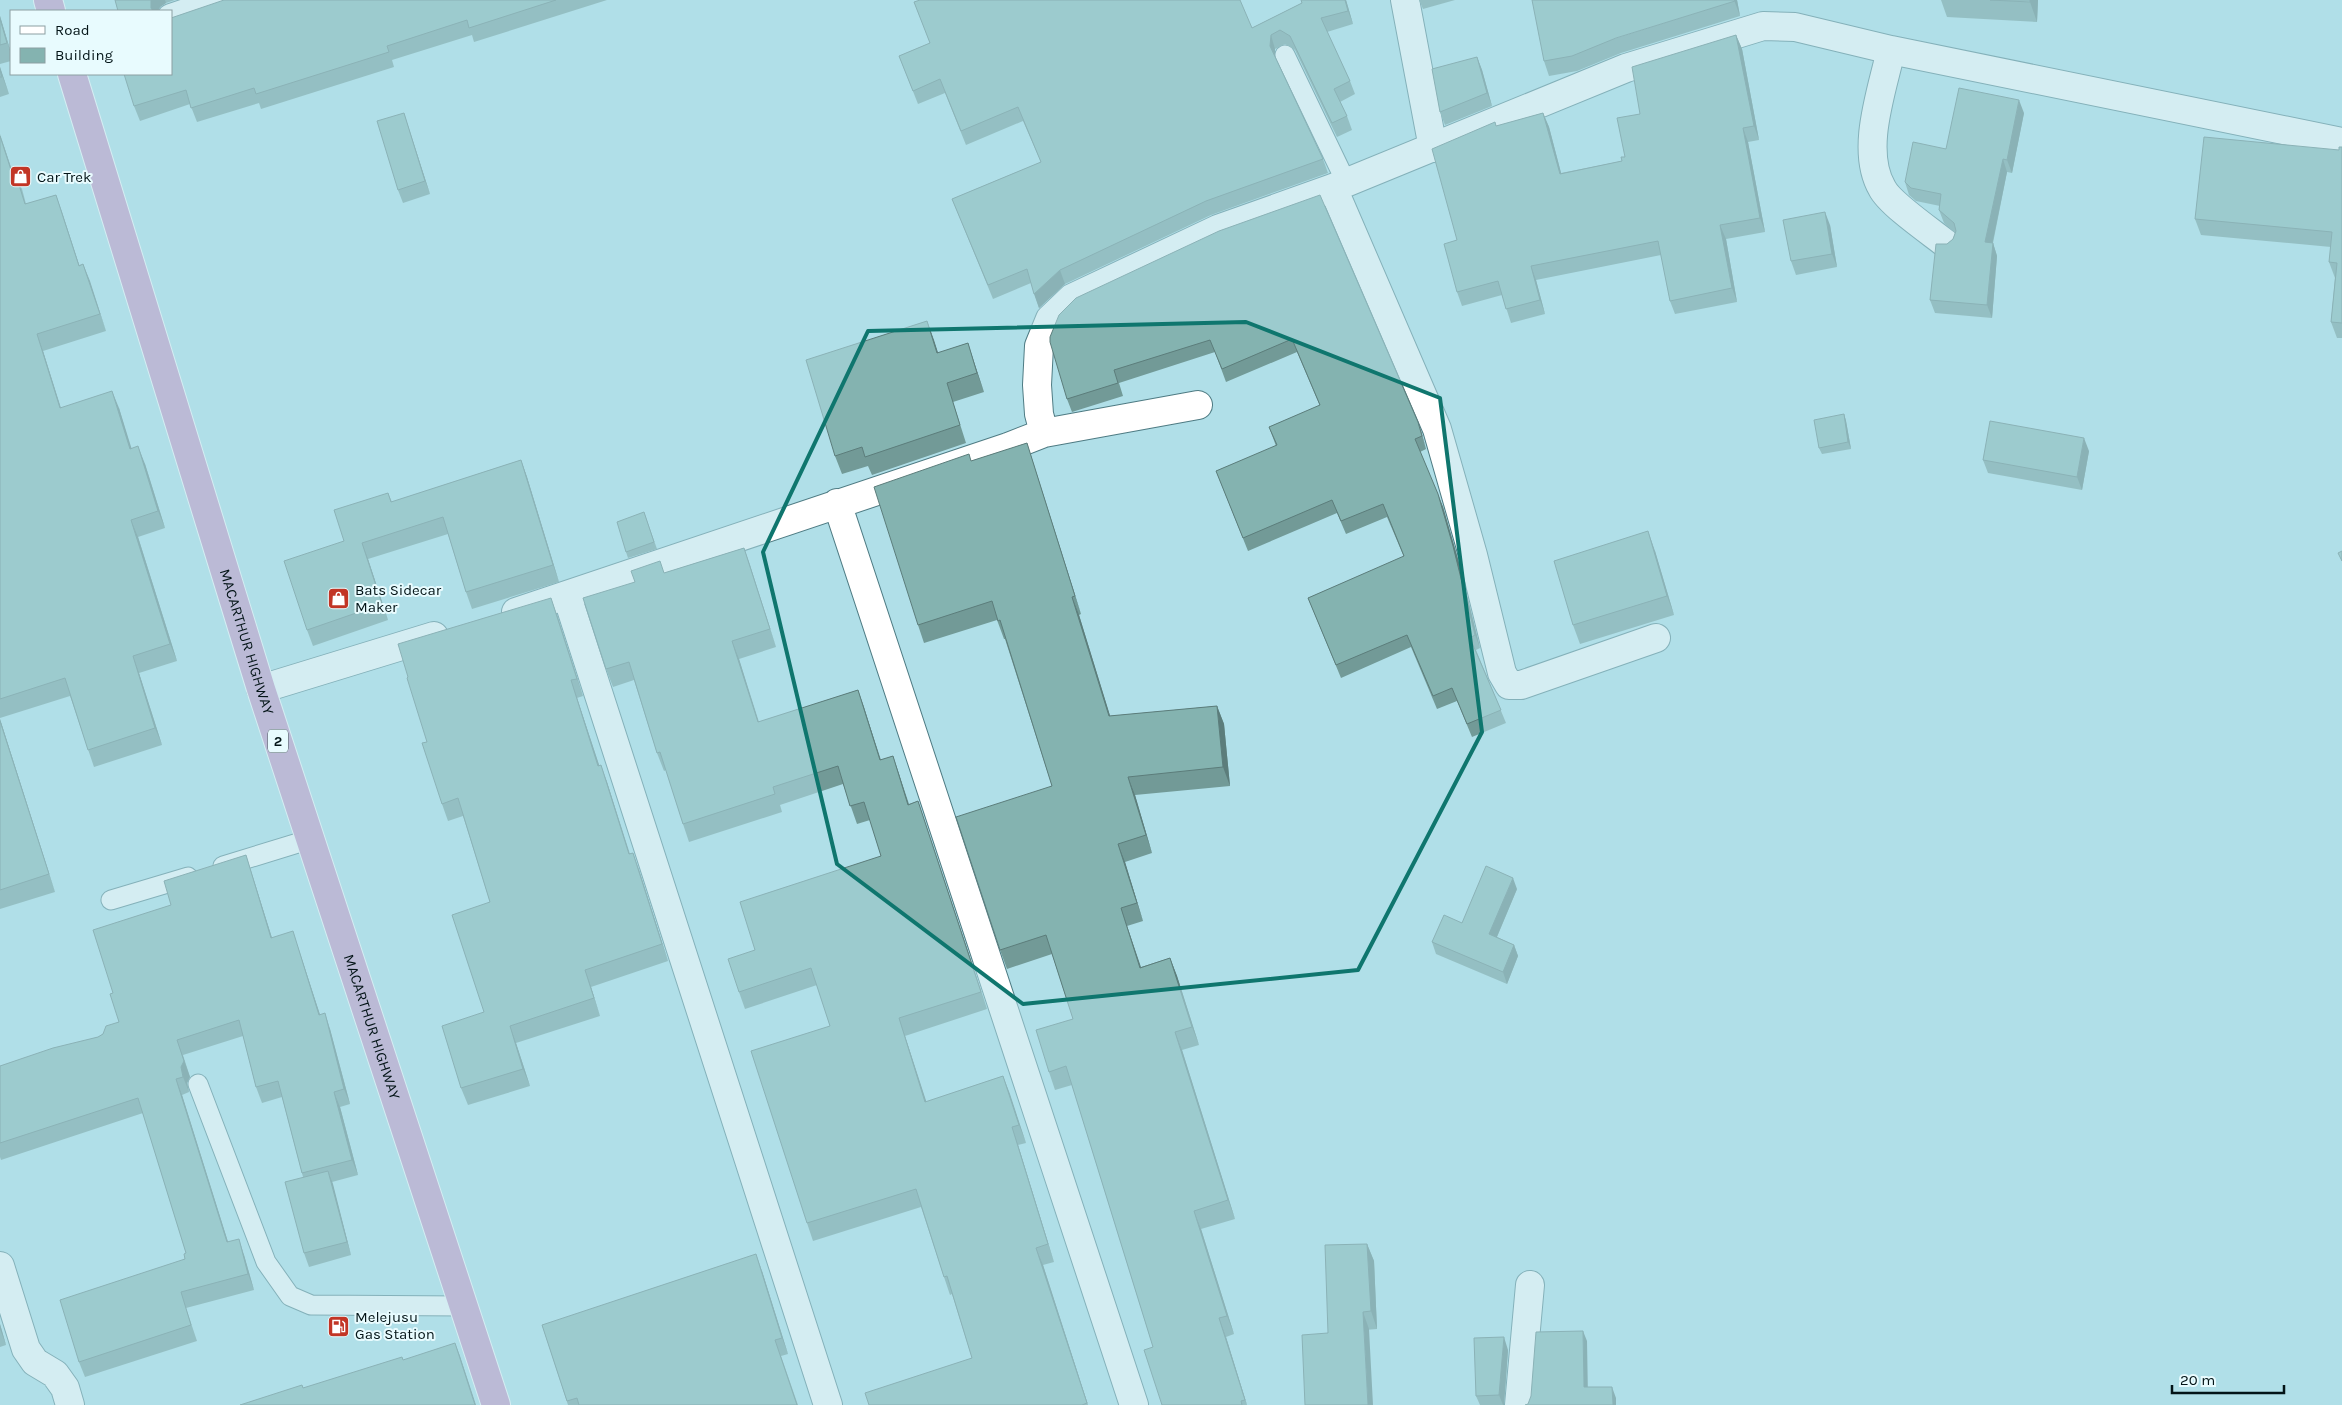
<svg xmlns="http://www.w3.org/2000/svg" width="2342" height="1405" viewBox="0 0 2342 1405" font-family="Karla,sans-serif">
	<style>
		.lines { fill: none; stroke-linecap: round; stroke-linejoin: round }
		.service-casing { stroke: #4e7b83; stroke-width: 21 }
		.minor-casing { stroke: #4e7b83; stroke-width: 30 }
		.trunk-casing { stroke: #fff; stroke-width: 30 }
		.service { stroke: #fff; stroke-width: 19 }
		.minor { stroke: #fff; stroke-width: 28 }
		.trunk { stroke: #c78fc2; stroke-width: 28 }
		.wall { fill: #729a97 }
		.shaded-wall { fill: #5c7d7b }
		.building { fill: #84b3b0; stroke: #5c7d7b }
		.marked { fill: none; stroke: #0f766e; stroke-width: 4; stroke-linejoin: round }
		.labels { text-anchor: middle; dominant-baseline: central; stroke-width: 4; stroke-linejoin: round; paint-order: stroke }
		.shield { fill: #e8fbfe; stroke: #48595c; stroke-width: 1 }
		.shield-label { font-size: 14px; font-weight: bold; fill: #031417 }
		.poi-label { font-size: 15px; fill: #031417; stroke: #e8fbfe; text-anchor: start }
		.street-label { font-size: 15px; fill: #031417; stroke: #e8fbfe }
	</style>
	<rect width="100%" height="100%" fill="#b0dfe8"/>
	<g class="lines">
		<defs>
			<path id="service" d="M1285 55 1346 182
				M223 866 311 839
				M111 900 188 877
				M198 1084 266 1262 290 1296 311 1305 463 1306"/>
			<path id="minor" d="M1405 0 1433 148
				M171 18 224 0
				M1891 50C1882 91 1860 150 1882 188 1889 203 1931 232 1945 243
				M1333 188 1437 429 1473 555 1502 673 1509 685H1521L1656 638
				M1044 433 1198 405
				M837 503 1134 1405
				M567 596 828 1405
				M516 612 1008 447 1044 433 1039 414 1037 385 1039 346 1050 319 1072 298 1218 229 1333 188 1626 68 1763 26 1795 27 1891 50 2342 142
				M261 689 434 636
				M0 1266 26 1349 35 1362 55 1374 65 1388 70 1405
				M1519 1405 1530 1285"/>
			<g id="trunk">
				<path d="M48 0 51 11"/>
				<path id="s1" d="M72 74 261 689 496 1405"/>
			</g>
		</defs>
		<use href="#service" class="service-casing"/>
		<use href="#minor" class="minor-casing"/>
		<use href="#trunk" class="trunk-casing"/>
		<use href="#service" class="service"/>
		<use href="#minor" class="minor"/>
		<use href="#trunk" class="trunk"/>
	</g>
	<path class="wall" d="M115 0H175L166 3 160 7 158 11H118Z
		M224 0H607L474 42 472 35 392 60 394 67 261 109 259 103 197 122 190 104 140 121 134 106Z
		M1301 0H1346L1353 24 1327 32 1350 81 1355 94 1340 102 1347 116 1352 130 1337 137 1295 50 1285 44 1275 49V57L1323 159 1328 173 1211 215 1065 284 1039 308 1031 283 993 299 952 199 1041 162 1023 121 966 145 945 93 918 104 899 56 930 43 914 2 1252 28 1302 3Z
		M1419 0H1455L1423 9Z
		M1737 0 1740 16 1621 53 1577 71 1549 76 1544 61Z
		M1941 0H2038L2037 22 1947 17Z
		M0 16 11 53V61L0 64Z
		M1736 35 1742 49 1759 140 1748 142 1765 232 1726 239 1737 302 1675 314 1670 301 1661 255 1536 280 1545 314 1511 323 1502 295 1462 306 1457 292V240L1497 126 1543 113 1549 127 1561 173 1622 161 1625 157 1640 114Z
		M1477 57 1482 70 1492 106 1445 125 1440 112Z
		M0 67 9 94 0 97Z
		M404 113 430 194 403 203 398 190Z
		M2024 113 2012 173 2007 172 1993 243 1997 256 1992 318 1935 313 1930 300 1947 244 1953 239 1955 233 1944 223 1939 210 1940 206 1916 201 1909 195 1905 182Z
		M0 134 13 173 22 189 26 204 56 195 79 265 83 264 106 331 43 351 61 408H119L131 449 145 464 165 528 138 537 177 661 139 673 162 745 94 767 70 696 0 718Z
		M2342 147V338H2337L2331 322 2335 278 2329 262 2331 247 2201 235 2195 219 2339 150Z
		M1830 225 1837 267 1796 275 1791 261Z
		M1219 231 1418 422 1426 449 1420 452 1443 507 1458 559 1480 648 1476 650 1506 723 1472 737 1457 701 1437 709 1411 647 1341 678 1308 598 1404 557 1387 517 1346 534 1337 513 1248 551 1216 471 1276 446 1269 427 1320 406 1297 352 1226 382 1215 352 1119 383 1123 396 1072 412 1067 399Z
		M927 321 938 353 968 343 974 362 984 392 953 402 966 443 872 475 868 466 842 474 835 456Z
		M1844 414 1846 421 1851 449 1822 454 1819 448Z
		M1027 443 1081 614 1079 615 1110 716 1217 706 1224 724 1230 786 1135 795 1152 853 1125 862 1143 921 1127 926 1141 967 1170 958 1177 976 1199 1045 1182 1050 1235 1219 1201 1229 1234 1334 1226 1337 1247 1405H1162L1153 1347 1072 1085 1055 1090 1049 1072 1073 1019 1052 954 1007 969 1000 950 1052 786 1005 639H1004L997 620 924 643 918 625 971 461Z
		M2089 451 2082 490 1988 473 1983 460Z
		M521 460 527 477 559 582 472 609 466 592 448 534 368 559 388 620 313 646 307 630 344 541 388 493 392 502Z
		M644 512 657 549 628 558 626 552Z
		M744 548 776 647 739 659 759 722 858 690 881 760 893 756 909 804 918 801 987 1009 905 1036 926 1102 1003 1076 1026 1143 1018 1145 1054 1262 1043 1265 1088 1405H869L972 1358 952 1294 950 1295 944 1277 921 1207 813 1241 807 1223 830 1026 817 985 745 1009 739 992 755 950 881 856 870 820 857 824 843 784 780 805 782 812 689 842 683 824 666 770 664 771 657 753 634 680 613 687 606 669 664 573Z
		M1655 551 1674 615 1580 644 1573 625Z
		M557 615 583 696 577 698 599 765 607 782 630 854 639 870 668 961 591 987 600 1016 516 1043 530 1086 468 1105 461 1088 484 1012 490 902 463 816 448 821 442 804 427 742Z
		M0 719 55 892 0 909Z
		M246 855 251 871 272 938 298 947 320 1015 330 1029 350 1104 340 1107 358 1175 332 1182 351 1255 309 1267 304 1253 303 1177 282 1097 262 1103 256 1087 243 1036 183 1055 190 1077 187 1083 189 1092 182 1095 228 1242 244 1255 254 1290 186 1308 197 1341 85 1377 79 1362 185 1259 186 1253 143 1113 1 1160 0 1157V1066L98 1037 103 1034 119 1022 113 993 171 905Z
		M1517 889 1497 937 1514 945 1518 956 1507 984 1436 954 1432 942 1462 923Z
		M1367 1244 1374 1261 1377 1329 1328 1333Z
		M762 1271 788 1354 781 1356 798 1405H568L542 1325Z
		M0 1324 6 1345 0 1347Z
		M1508 1350 1504 1405H1480L1476 1396Z"/>
	<path class="shaded-wall" d="M151 0H165L166 3 160 7 158 11H152L151 8Z
		M1345 0H1346L1353 24 1348 11Z
		M1734 0H1737L1740 16Z
		M2030 0H2038L2037 22 2030 2Z
		M0 16 11 53V54L0 19Z
		M1271 35 1275 49V60L1270 46Z
		M1736 35 1742 49 1759 140 1754 126Z
		M1477 57 1482 70 1492 106 1487 93Z
		M0 67 9 94 0 70Z
		M2019 100 2024 113 2012 173 2007 160Z
		M404 113 408 126 430 194 425 181Z
		M1543 113 1549 127 1565 188 1560 174Z
		M1743 128 1748 142 1765 232 1760 218Z
		M0 134 18 190 12 173Z
		M2003 159 2007 172 1990 255 1985 242Z
		M56 195 62 212 85 283 79 266Z
		M1825 212 1830 225 1837 267 1832 254Z
		M1720 225 1726 239 1737 302 1732 288Z
		M1993 243 1997 256 1992 318 1987 305Z
		M83 264 90 281 106 331 100 314Z
		M1531 266 1536 280 1545 314 1540 300Z
		M1060 270 1065 284 1039 308 1034 294Z
		M927 321 934 340 944 372 937 353Z
		M37 334 43 351 66 425 60 408Z
		M968 343 974 362 984 392 977 373Z
		M112 391 119 408 137 466 130 449Z
		M1844 414 1846 421 1851 449 1848 442Z
		M1418 422 1422 434 1426 449 1422 436Z
		M2084 438 2089 451 2082 490 2077 477Z
		M1027 443 1081 614 1075 596Z
		M138 446 145 464 165 528 158 511Z
		M521 460 527 477 559 582 553 565Z
		M1438 494 1443 507 1458 559 1480 648 1475 635Z
		M131 520 138 537 177 661 170 644Z
		M1648 531 1655 551 1674 615 1667 596Z
		M362 543 368 559 388 620 382 604Z
		M744 548 750 565 776 647 770 629Z
		M1072 597 1079 615 1116 735 1109 716Z
		M551 598 557 615 583 696 577 679Z
		M732 641 739 659 764 740 758 722Z
		M133 656 139 673 162 745 155 728Z
		M571 680 577 698 605 783 598 766Z
		M858 690 864 707 886 778 880 760Z
		M1217 706 1224 724 1230 786 1223 767Z
		M0 719 55 892 49 874 0 721Z
		M893 756 899 774 914 822 908 805Z
		M601 765 607 782 635 872 629 854Z
		M1128 777 1135 795 1152 853 1146 835Z
		M918 801 924 819 987 1009 981 992Z
		M1118 844 1125 862 1143 921 1137 903Z
		M633 853 639 870 668 961 662 944Z
		M246 855 251 871 277 954 271 938Z
		M1513 878 1517 889 1493 946 1489 934Z
		M1121 908 1147 986 1140 968Z
		M293 931 298 947 325 1030 319 1015Z
		M1514 945 1518 956 1507 984 1503 972Z
		M1170 958 1177 976 1199 1045 1192 1027Z
		M585 970 591 987 600 1016 594 998Z
		M325 1013 330 1029 350 1104 344 1089Z
		M899 1018 905 1036 932 1119 925 1102Z
		M510 1026 516 1043 530 1086 523 1069Z
		M1175 1032 1182 1050 1235 1219 1228 1200Z
		M177 1040 190 1077 187 1083 189 1092 183 1077 181 1067Z
		M1003 1076 1010 1094 1026 1143 1019 1125Z
		M176 1079 182 1095 233 1258 227 1242Z
		M334 1092 340 1107 358 1175 352 1160Z
		M1012 1127 1018 1145 1054 1262 1048 1244Z
		M328 1171 333 1184 351 1255 347 1242Z
		M1194 1211 1201 1229 1234 1334 1227 1316Z
		M239 1239 244 1255 254 1290 248 1274Z
		M1367 1244 1374 1261 1377 1329 1371 1311Z
		M1036 1248 1043 1265 1088 1405 1087 1403Z
		M756 1254 762 1271 788 1354 782 1338Z
		M1363 1312 1369 1329 1373 1405H1368Z
		M1219 1318 1226 1337 1247 1405 1245 1400Z
		M0 1324 6 1345 0 1329Z
		M1583 1331 1587 1341 1588 1398 1584 1387Z
		M1504 1337 1508 1350 1504 1405H1503L1499 1395Z
		M455 1343 460 1356 476 1405H475Z
		M1612 1387 1616 1398V1405H1613Z"/>
	<path class="building" d="M115 0H151V8L153 11H118Z
		M224 0H556L469 28 467 20 387 46 389 52 256 94 254 88 191 108 186 90 134 106 124 74H171V18Z
		M920 0H1240L1252 28 1302 3 1301 0H1345L1348 11 1321 18 1350 81 1334 89 1347 116 1332 123 1290 36 1280 30 1271 35 1270 46 1323 159 1206 201 1060 270 1034 294 1027 269 988 285 952 199 1041 162 1018 107 961 131 940 79 913 91 899 56 930 43 914 2Z
		M1532 0H1734L1735 1 1616 38 1572 56 1544 61Z
		M1990 0H2030V2Z
		M0 19 7 43 0 45Z
		M1736 35 1754 126 1743 128 1760 218 1720 225 1732 288 1670 301 1658 241 1531 266 1540 300 1506 309 1498 281 1457 292 1444 244 1457 240 1432 149 1495 122 1496 126 1543 113 1560 174 1622 161 1621 157H1625L1617 118 1640 114 1632 67Z
		M1477 57 1487 93 1440 112 1432 69Z
		M0 70 2 77H0Z
		M1959 88 2019 100 2007 160 2003 159 1985 242 1993 243 1987 305 1930 300 1936 244H1947L1953 239 1956 231 1954 223 1939 210 1941 194 1911 188 1905 182 1913 142 1946 149Z
		M404 113 425 181 398 190 377 121Z
		M0 136 12 173 15 172 25 204 56 195 79 266 83 264 100 314 37 334 60 408 112 391 130 449 138 446 158 511 131 520 170 644 133 656 155 728 88 750 65 678 0 699Z
		M2204 137 2339 150V147H2342V323L2331 322 2337 263 2329 262 2332 232 2195 219Z
		M1320 195 1418 422 1422 436 1415 439 1438 494 1453 546 1475 635 1470 638 1501 710 1467 724 1452 688 1433 696 1407 635 1336 665 1308 598 1404 556 1383 504 1341 521 1332 500 1243 538 1216 471 1277 445 1269 427 1320 405 1292 339 1222 369 1210 340 1114 370 1118 383 1067 399 1050 342V337L1059 315 1076 298 1219 231Z
		M1825 212 1832 254 1791 261 1783 220Z
		M927 321 937 353 968 343 977 373 947 383 960 425 865 457 862 447 835 456 806 360Z
		M1844 414 1848 442 1819 448 1814 420Z
		M1990 421 2084 438 2077 477 1983 460Z
		M1027 443 1075 596 1072 597 1109 716 1217 706 1223 767 1128 777 1146 835 1118 844 1137 903 1121 908 1140 968 1170 958 1192 1027 1175 1032 1228 1200 1194 1211 1227 1316 1219 1318 1245 1400 1241 1401 1242 1405H1162L1144 1350 1153 1347 1066 1066 1049 1072 1036 1030 1073 1019 1046 935 1000 950 956 817 1052 786 1000 620 998 621 992 601 918 625 874 487 969 454 971 461Z
		M521 460 553 565 466 592 443 517 362 543 382 604 307 630 284 561 344 541 334 510 388 493 391 502Z
		M644 512 654 542 626 552 617 522Z
		M1648 531 1667 596 1573 625 1554 561Z
		M744 548 770 629 732 641 758 722 858 690 880 760 893 756 908 805 918 801 981 992 899 1018 925 1102 1003 1076 1019 1125 1012 1127 1048 1244 1036 1248 1087 1403 1082 1405H869L865 1393 972 1358 947 1276 944 1277 916 1189 807 1223 751 1051 830 1026 811 968 739 992 728 959 755 950 740 902 881 856 864 802 850 806 838 766 773 787 775 794 683 824 660 752 657 753 629 662 606 669 583 598 635 582 631 571 660 561 664 573Z
		M2342 551V561L2338 553Z
		M551 598 577 679 571 680 598 766 601 765 629 854 633 853 662 944 585 970 594 998 510 1026 523 1069 461 1088 442 1026 484 1012 452 915 490 902 458 798 442 804 422 743 427 742 407 678 408 677 398 644Z
		M0 721 49 874 0 890Z
		M246 855 271 938 293 931 319 1015 325 1013 344 1089 334 1092 352 1160 302 1173 278 1081 256 1087 239 1020 177 1040 184 1061 181 1067 183 1077 176 1079 227 1242 239 1239 248 1274 181 1292 191 1325 79 1362 60 1300 185 1259 184 1254 186 1253 138 1098 0 1143V1066L53 1048 98 1037 103 1034 106 1026 119 1022 110 994 113 993 93 930 171 905 164 881Z
		M1486 866 1513 878 1489 934 1514 945 1503 972 1432 942 1444 915 1462 923Z
		M328 1171 347 1242 304 1253 285 1182Z
		M1367 1244 1371 1311 1363 1312 1368 1405H1305L1302 1335 1328 1333 1325 1245Z
		M756 1254 782 1338 775 1340 797 1405H579L577 1398 567 1401 542 1325Z
		M1583 1331 1584 1387H1612L1613 1405H1525L1528 1404 1531 1396 1536 1332Z
		M1504 1337 1499 1395 1476 1396 1474 1338Z
		M455 1343 475 1405H240L302 1385 303 1388 402 1357 403 1360Z"/>
	<path d="M0 0H2342V1405H0ZM1246 322 1440 398 1482 732 1358 970 1023 1004 837 864 763 552 868 331Z" fill="#b0dfe8" fill-opacity=".55" fill-rule="evenodd"/>
	<path class="marked" d="M1246 322 1440 398 1482 732 1358 970 1023 1004 837 864 763 552 868 331Z"/>
	<defs>
		<symbol id="shop-square" viewBox="-11 -11 22 22"><rect x="-9" y="-9" width="18" height="18" rx="4" fill="#c23525" stroke="#e8fbfe"/><path d="M-5-2.5h2.3a2.7 3.5 0 0 1 5.4 0H5L5.5 6h-11ZM-1.5-2.5h3a1.5 2.3 0 0 0-3 0Z" fill="#fff"/></symbol>
		<symbol id="fuel-square" viewBox="-11 -11 22 22"><rect x="-9" y="-9" width="18" height="18" rx="4" fill="#c23525" stroke="#e8fbfe"/><path d="M-5.5-6h7V0h2V4h1.3V-2.5L3-4.5l.8-.8L6-3V5H2.5V1h-1V6h-7ZM-4.2-4.7v3.2H.2V-4.7Z" fill="#fff"/></symbol>
	</defs>
	<g fill-rule="evenodd">
		<use href="#shop-square" x="8" y="164" width="25" height="25"/>
		<use href="#shop-square" x="326" y="586" width="25" height="25"/>
		<use href="#fuel-square" x="326" y="1314" width="25" height="25"/>
	</g>
	<g class="labels">
		<rect class="shield" x="268" y="729.5" width="20" height="23" rx="4"/>
		<g class="shield-label">
			<text x="278" y="741">2</text>
		</g>
		<g class="poi-label">
			<text x="37" y="177">Car Trek</text>
			<text x="355" y="590">Bats Sidecar<tspan x="355" dy="17">Maker</tspan></text>
			<text x="355" y="1317">Melejusu<tspan x="355" dy="17">Gas Station</tspan></text>
		</g>
		<g class="street-label">
			<text stroke="none"><textPath href="#s1" startOffset="594">MACARTHUR HIGHWAY</textPath></text>
			<text stroke="none"><textPath href="#s1" startOffset="999">MACARTHUR HIGHWAY</textPath></text>
		</g>
	</g>
	<rect x="10" y="10" width="162" height="65" fill="#e8fbfe" stroke="#8c9fa2"/>
	<rect x="20" y="26" width="25" height="8" fill="#ffffff" stroke="#8c9fa2"/>
	<text x="55" y="35" font-size="15" fill="#031417">Road</text>
	<rect x="20" y="48" width="25" height="15" fill="#84b3b0" stroke="#8c9fa2"/>
	<text x="55" y="60" font-size="15" fill="#031417">Building</text>
	<path d="M2172 1385v8h112v-8" fill="none" stroke="#031417" stroke-width="2.5"/>
	<text x="2180" y="1385" font-size="15" fill="#031417" stroke="#e8fbfe" stroke-width="4" paint-order="stroke">20 m</text>
</svg>
